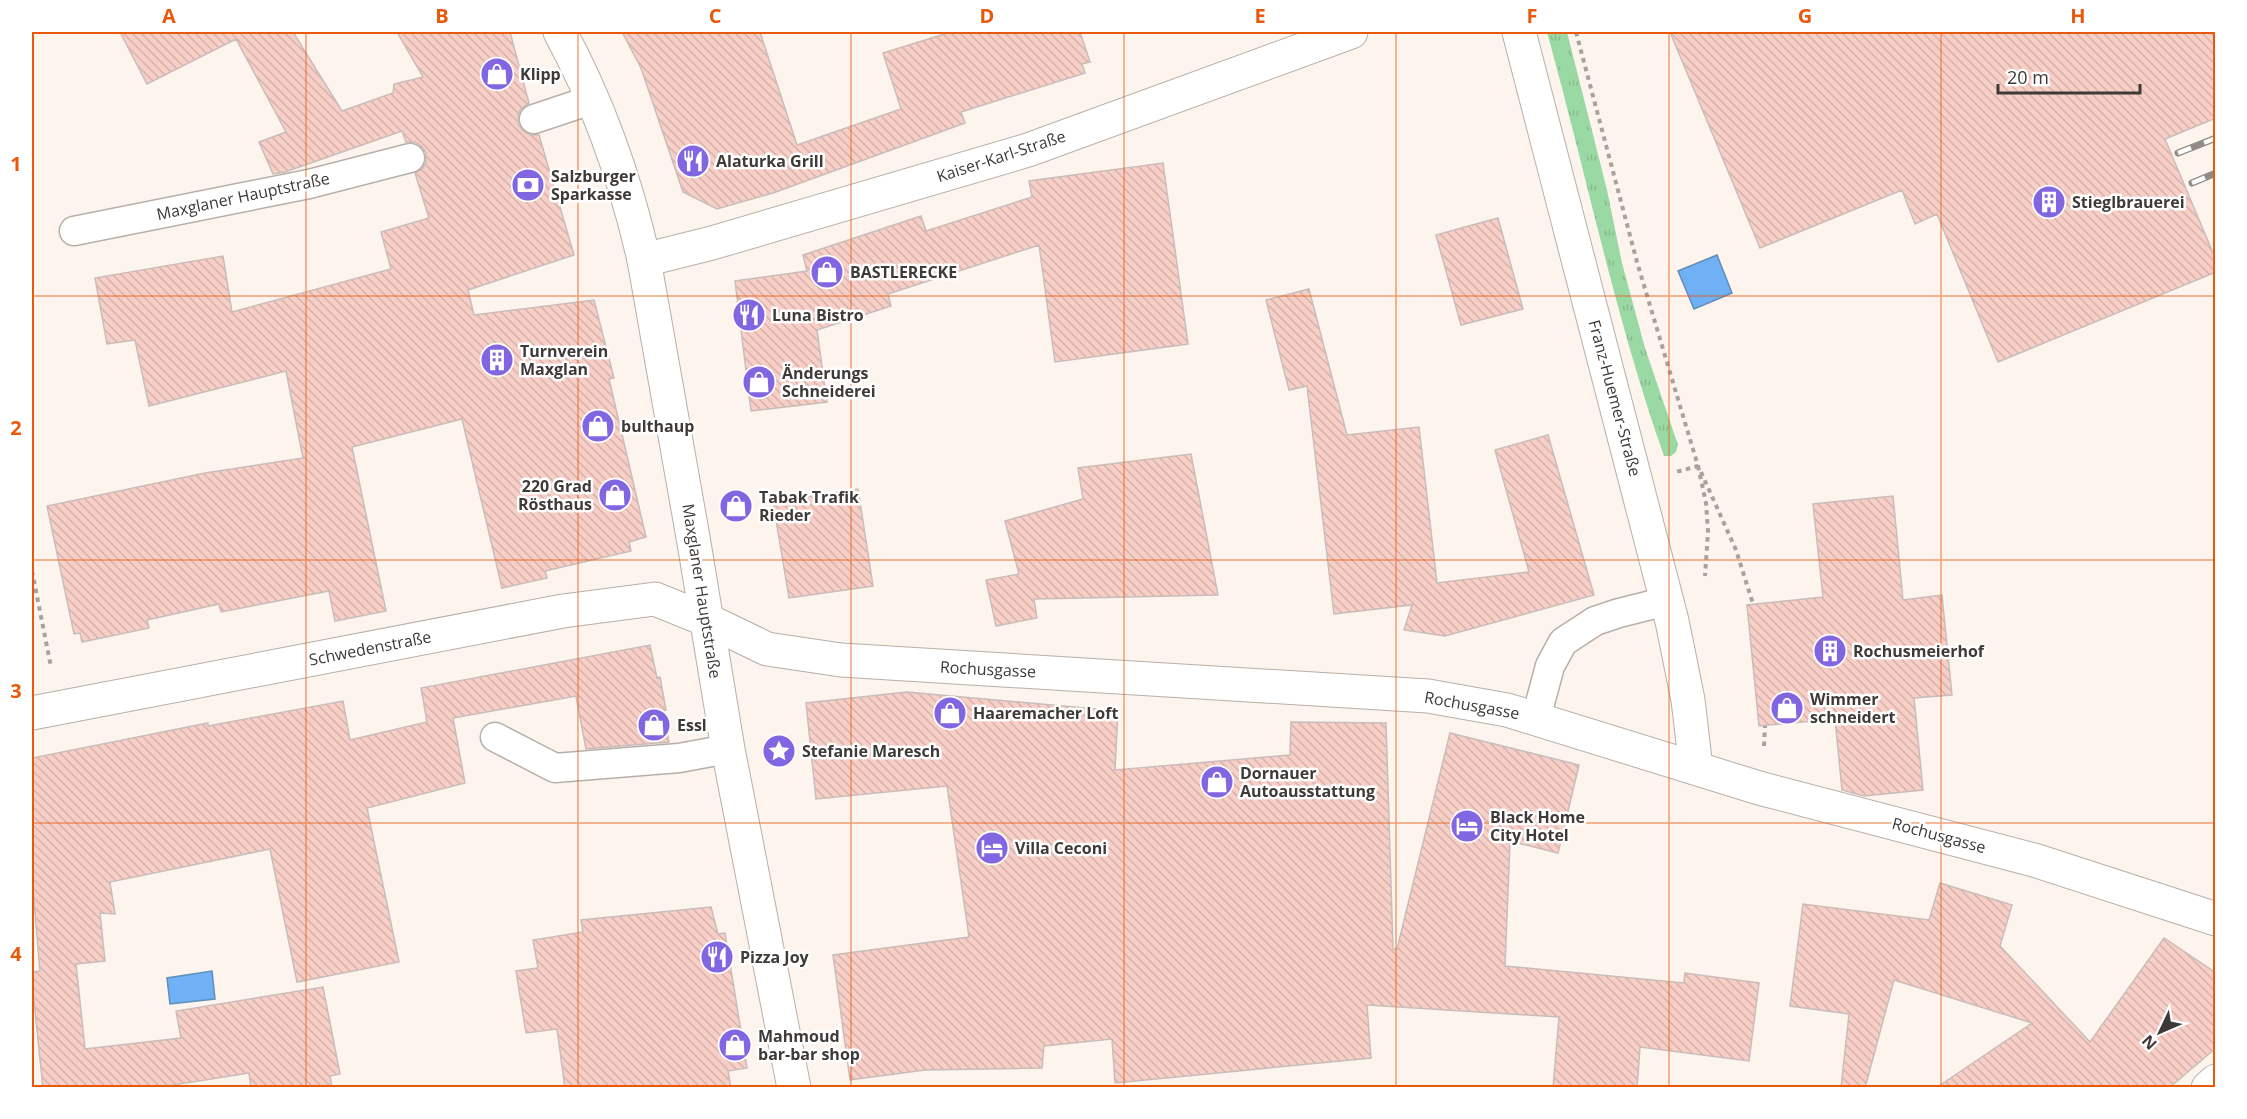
<svg xmlns="http://www.w3.org/2000/svg" width="2247" height="1119" viewBox="0 0 2247 1119" font-family="'Open Sans',sans-serif">
	<style>
		.grass { fill: url(#grass-tufts) }
		.water { fill: #70b0f4; stroke: #618dbb; stroke-width: 1.5 }
		.building { fill: url(#building-back-hatch); stroke: #c9bdbb; stroke-width: 1.5 }
		.lines { fill: none; stroke-linecap: round; stroke-linejoin: round }
		.lane-casing { stroke: #b7afa8; stroke-width: 31 }
		.street-casing { stroke: #b7afa8; stroke-width: 35 }
		.secondary-casing { stroke: #b7afa8; stroke-width: 35 }
		.path { stroke: #a8a19c; stroke-width: 4; stroke-dasharray: 4.5 4.5; stroke-linecap: butt }
		.lane { stroke: #fff; stroke-width: 28 }
		.street { stroke: #fff; stroke-width: 33 }
		.secondary { stroke: #fff; stroke-width: 33 }
		.rail-casing { stroke: #908b86; stroke-width: 7 }
		.rail { stroke: #fff; stroke-width: 4.5; stroke-dasharray: 14; stroke-linecap: butt }
		.grid { fill: none; stroke: #e8590c; stroke-width: 1.5; stroke-opacity: 0.55 }
		.labels { text-anchor: middle; dominant-baseline: central; stroke-width: 5; stroke-linejoin: round; paint-order: stroke }
		.poi-label { font-size: 16px; font-weight: bold; fill: #3d3a37; stroke: #fff; text-anchor: start }
		.street-label { font-size: 16px; fill: #3d3a37; stroke: #fff }
		.neatline { fill: none; stroke: #e8590c; stroke-width: 2 }
		.grid-label { font-size: 20px; text-anchor: middle; font-weight: bold; fill: #e8590c }
	</style>
	<defs>
		<pattern id="grass-tufts" width="24" height="20" patternUnits="userSpaceOnUse" patternTransform="scale(1.5)"><rect width="24" height="20" fill="#9bd9a4"/><path d="M3 7l-1-3M5 7V3M7 7l1-3M15 17l-1-3M17 17v-4M19 17l1-3" fill="none" stroke="#86bb8e"/></pattern>
		<pattern id="building-back-hatch" width="6" height="6" patternUnits="userSpaceOnUse" patternTransform="scale(1.5)"><rect width="6" height="6" fill="#f8cfc7"/><path d="M-1 5l2 2M0 0l6 6M5-1l2 2" fill="none" stroke="#d6b2ac"/></pattern>
	</defs>
	<rect width="100%" height="100%" fill="#fdf4ed"/>
	<path class="grass" d="M1547 32H1567L1607 190 1622 263 1645 348 1678 445 1676 452 1671 456H1664C1615 317 1586 173 1547 32Z"/>
	<path class="water" d="M1717 255 1732 293 1694 309 1678 271Z
		M212 971 215 999 170 1004 167 978Z"/>
	<path class="building" d="M120 32H293L342 111 393 93 394 84 423 77 397 32H510L529 103 521 109 518 115V124L524 132 531 135H539L574 255 468 290 474 315 594 300 614 378 609 379 646 537 629 542 631 551 545 571 547 578 502 588 462 419 352 447 386 611 335 621 329 591 221 612 219 604 147 620 149 628 82 642 80 633 74 634 47 506 205 473 303 458 286 371 149 406 135 340 107 344 95 278 223 256 232 312 391 269 381 232 429 218 415 173 422 169 426 163V153L421 146 415 142H406L402 131 285 172 273 174 259 142 286 132 236 39 147 84Z
		M622 32H760L797 145 901 109 883 53 951 32H1080L1090 62 1082 64 1085 73 961 112 965 123 773 193 717 209 683 192 641 68Z
		M1670 32H2216V118L2165 139 2216 260V272L1998 362 1937 214 1915 224 1902 190 1760 248Z
		M1163 163 1188 344 1055 362 1039 245 888 294 891 306 817 330 827 402 751 411 735 281 807 271 803 255 921 216 926 231 1032 197 1029 181Z
		M1498 218 1523 309 1461 325 1436 235Z
		M1309 289 1347 435 1419 427 1437 583 1529 572 1495 450 1548 435 1594 595 1445 636 1404 630 1412 605 1334 614 1307 386 1289 390 1266 300Z
		M1191 454 1218 595 1034 599 1037 618 996 626 986 580 1019 574 1005 521 1083 499 1078 468Z
		M858 489 873 586 789 598 773 502Z
		M1893 496 1903 600 1942 595 1952 695 1914 698 1923 790 1864 796 1842 790 1835 719 1759 726 1747 605 1823 597 1813 504Z
		M650 645 657 678 660 677 666 710 663 711 669 742 586 749 576 696 453 718 465 783 367 808 399 962 297 982 270 849 110 882 115 914 100 913 105 961 76 964 85 1049 181 1038 176 1011 323 987 340 1074 330 1076 332 1088H251L249 1073 154 1088H43L32 982V972L40 971 32 878V758L208 723V726L343 701 350 740 427 722 421 688Z
		M907 692 1118 711 1115 770 1290 755 1291 722 1386 723 1393 949H1397L1450 733 1579 765 1558 853 1510 841 1505 966 1684 983 1685 973 1759 983 1749 1061 1640 1047 1637 1088H1553L1559 1017 1367 1005 1371 1058 1115 1083 1112 1039 1044 1046 1042 1068 925 1070 850 1080 833 955 969 937 947 786 816 799 806 703Z
		M1940 883 2012 905 2000 946 2090 1042 2164 938 2216 973V1048L2169 1088H1936L2032 1023 1894 980 1865 1088H1841L1849 1014 1790 1006 1803 904 1929 920Z
		M711 907 718 934 725 933 747 1068 728 1071 731 1088H565L557 1029 526 1033 516 971 538 968 533 940 583 932 581 920Z"/>
	<g class="lines">
		<defs>
			<path id="lane" d="M534 119 591 100
				M74 231 309 184 410 158
				M1536 718 1550 666 1563 642 1595 621 1619 613 1667 601
				M495 737 555 768 679 758 728 749"/>
			<path id="street" d="M1519 32 1672 621 1688 700 1696 768
				M644 260 712 243 1028 150 1351 32
				M32 713 563 611 655 599 707 620
				M2208 1088 2216 1081"/>
			<path id="secondary" d="M560 32C598 102 626 181 644 260L694 543 728 749 794 1088
				M707 620 767 649 841 660 1428 696 1507 710 1759 788 2034 860 2216 919"/>
		</defs>
		<use href="#lane" class="lane-casing"/>
		<use href="#street" class="street-casing"/>
		<use href="#secondary" class="secondary-casing"/>
		<path class="path" d="M1576 32 1637 262 1698 466 1676 472
			M1698 466 1706 503 1708 532 1705 576
			M1701 472 1736 550 1753 604
			M32 571 51 667
			M1764 746 1765 726"/>
		<use href="#lane" class="lane"/>
		<use href="#street" class="street"/>
		<use href="#secondary" class="secondary"/>
		<defs>
			<path id="rail" d="M2178 153 2216 138
				M2192 183 2216 173"/>
		</defs>
		<use href="#rail" class="rail-casing"/>
		<use href="#rail" class="rail"/>
	</g>
	<path class="grid" d="M306 32V1088M578 32V1088M851 32V1088M1124 32V1088M1396 32V1088M1669 32V1088M1941 32V1088M32 296H2216M32 560H2216M32 823H2216"/>
	<defs>
		<symbol id="shop-disc" viewBox="-11 -11 22 22"><circle r="9.5" fill="#8265e0" stroke="#fff"/><path d="M-5-2.5h2.3a2.7 3.5 0 0 1 5.4 0H5L5.5 6h-11ZM-1.5-2.5h3a1.5 2.3 0 0 0-3 0Z" fill="#fff"/></symbol>
		<symbol id="restaurant-disc" viewBox="-11 -11 22 22"><circle r="9.5" fill="#8265e0" stroke="#fff"/><path d="M-5-6h1v4h1v-4h1v4h1v-4h1v5L-1.5 .5V6h-2V.5L-5-1ZM5-6V6H3V1.5H1.5Q1.5-4 5-6Z" fill="#fff"/></symbol>
		<symbol id="bank-disc" viewBox="-11 -11 22 22"><circle r="9.5" fill="#8265e0" stroke="#fff"/><path d="M-6-4H6V4H-6ZM0-2.3a2.3 2.3 0 1 0 0 4.6a2.3 2.3 0 1 0 0-4.6Z" fill="#fff"/></symbol>
		<symbol id="building-disc" viewBox="-11 -11 22 22"><circle r="9.5" fill="#8265e0" stroke="#fff"/><path d="M-4-6H4V6H1V3H-1V6H-4ZM-2.5-4.3h1.7v1.8h-1.7ZM.8-4.3h1.7v1.8H.8ZM-2.5-1h1.7V.8h-1.7ZM.8-1h1.7V.8H.8Z" fill="#fff"/></symbol>
		<symbol id="sight-disc" viewBox="-11 -11 22 22"><circle r="9.5" fill="#8265e0" stroke="#fff"/><path d="M0-6L1.8-2.2L6-1.7L2.9 1.2L3.7 5.4L0 3.3L-3.7 5.4L-2.9 1.2L-6-1.7L-1.8-2.2Z" fill="#fff"/></symbol>
		<symbol id="hotel-disc" viewBox="-11 -11 22 22"><circle r="9.5" fill="#8265e0" stroke="#fff"/><path d="M-6-4.5h1.5V1H6V5H4.5V3h-9V5H-6ZM-4 0a1.8 1.8 0 1 1 3.6 0ZM.5 0V-2.5h3Q6-2.5 6 0Z" fill="#fff"/></symbol>
	</defs>
	<g fill-rule="evenodd">
		<use href="#shop-disc" x="478" y="55" width="38" height="38"/>
		<use href="#restaurant-disc" x="674" y="142" width="38" height="38"/>
		<use href="#bank-disc" x="509" y="166" width="38" height="38"/>
		<use href="#building-disc" x="2030" y="183" width="38" height="38"/>
		<use href="#shop-disc" x="808" y="253" width="38" height="38"/>
		<use href="#restaurant-disc" x="730" y="296" width="38" height="38"/>
		<use href="#building-disc" x="478" y="341" width="38" height="38"/>
		<use href="#shop-disc" x="740" y="363" width="38" height="38"/>
		<use href="#shop-disc" x="579" y="407" width="38" height="38"/>
		<use href="#shop-disc" x="596" y="476" width="38" height="38"/>
		<use href="#shop-disc" x="717" y="487" width="38" height="38"/>
		<use href="#building-disc" x="1811" y="632" width="38" height="38"/>
		<use href="#shop-disc" x="1768" y="689" width="38" height="38"/>
		<use href="#shop-disc" x="931" y="694" width="38" height="38"/>
		<use href="#shop-disc" x="635" y="706" width="38" height="38"/>
		<use href="#sight-disc" x="760" y="732" width="38" height="38"/>
		<use href="#shop-disc" x="1198" y="763" width="38" height="38"/>
		<use href="#hotel-disc" x="1448" y="807" width="38" height="38"/>
		<use href="#hotel-disc" x="973" y="829" width="38" height="38"/>
		<use href="#restaurant-disc" x="698" y="938" width="38" height="38"/>
		<use href="#shop-disc" x="716" y="1026" width="38" height="38"/>
	</g>
	<g class="labels">
		<g class="poi-label">
			<text x="520" y="74">Klipp</text>
			<text x="716" y="161">Alaturka Grill</text>
			<text x="551" y="176">Salzburger<tspan x="551" dy="18">Sparkasse</tspan></text>
			<text x="2072" y="202">Stieglbrauerei</text>
			<text x="850" y="272">BASTLERECKE</text>
			<text x="772" y="315">Luna Bistro</text>
			<text x="520" y="351">Turnverein<tspan x="520" dy="18">Maxglan</tspan></text>
			<text x="782" y="373">Änderungs<tspan x="782" dy="18">Schneiderei</tspan></text>
			<text x="621" y="426">bulthaup</text>
			<text x="592" y="486" text-anchor="end">220 Grad<tspan x="592" dy="18">Rösthaus</tspan></text>
			<text x="759" y="497">Tabak Trafik<tspan x="759" dy="18">Rieder</tspan></text>
			<text x="1853" y="651">Rochusmeierhof</text>
			<text x="1810" y="699">Wimmer<tspan x="1810" dy="18">schneidert</tspan></text>
			<text x="973" y="713">Haaremacher Loft</text>
			<text x="677" y="725">Essl</text>
			<text x="802" y="751">Stefanie Maresch</text>
			<text x="1240" y="773">Dornauer<tspan x="1240" dy="18">Autoausstattung</tspan></text>
			<text x="1490" y="817">Black Home<tspan x="1490" dy="18">City Hotel</tspan></text>
			<text x="1015" y="848">Villa Ceconi</text>
			<text x="740" y="957">Pizza Joy</text>
			<text x="758" y="1036">Mahmoud<tspan x="758" dy="18">bar-bar shop</tspan></text>
		</g>
		<g class="street-label">
			<text transform="translate(1001 156) rotate(-18)">Kaiser-Karl-Straße</text>
			<text transform="translate(243 196) rotate(-12)">Maxglaner Hauptstraße</text>
			<text transform="translate(1615 398) rotate(75)">Franz-Huemer-Straße</text>
			<text transform="translate(702 591) rotate(81)">Maxglaner Hauptstraße</text>
			<text transform="translate(370 648) rotate(-11)">Schwedenstraße</text>
			<text transform="translate(988 669) rotate(3)">Rochusgasse</text>
			<text transform="translate(1472 705) rotate(10)">Rochusgasse</text>
			<text transform="translate(1939 835) rotate(15)">Rochusgasse</text>
		</g>
	</g>
	<rect width="2247" height="1119" fill="none" stroke="#ffffff" stroke-width="66"/>
	<g transform="translate(2160 1032) rotate(226)" stroke="#ffffff" stroke-width="4.5" paint-order="stroke">
	<path d="M0-4.5L10 22L0 15L-10 22Z" fill="#3d3a37"/>
	<text y="-9" font-size="16" font-weight="bold" text-anchor="middle" fill="#3d3a37">N</text>
	</g>
	<path d="M1998 84v9h142v-9" fill="none" stroke="#3d3a37" stroke-width="3"/>
	<text x="2007" y="84" font-size="18" fill="#3d3a37" stroke="#ffffff" stroke-width="4.5" paint-order="stroke">20 m</text>
	<rect x="33" y="33" width="2181" height="1053" class="neatline"/>
	<g class="grid-label">
		<text x="169" y="23">A</text>
		<text x="442" y="23">B</text>
		<text x="715" y="23">C</text>
		<text x="987" y="23">D</text>
		<text x="1260" y="23">E</text>
		<text x="1532" y="23">F</text>
		<text x="1805" y="23">G</text>
		<text x="2078" y="23">H</text>
		<text x="16" y="171">1</text>
		<text x="16" y="435">2</text>
		<text x="16" y="698">3</text>
		<text x="16" y="961">4</text>
	</g>
</svg>
